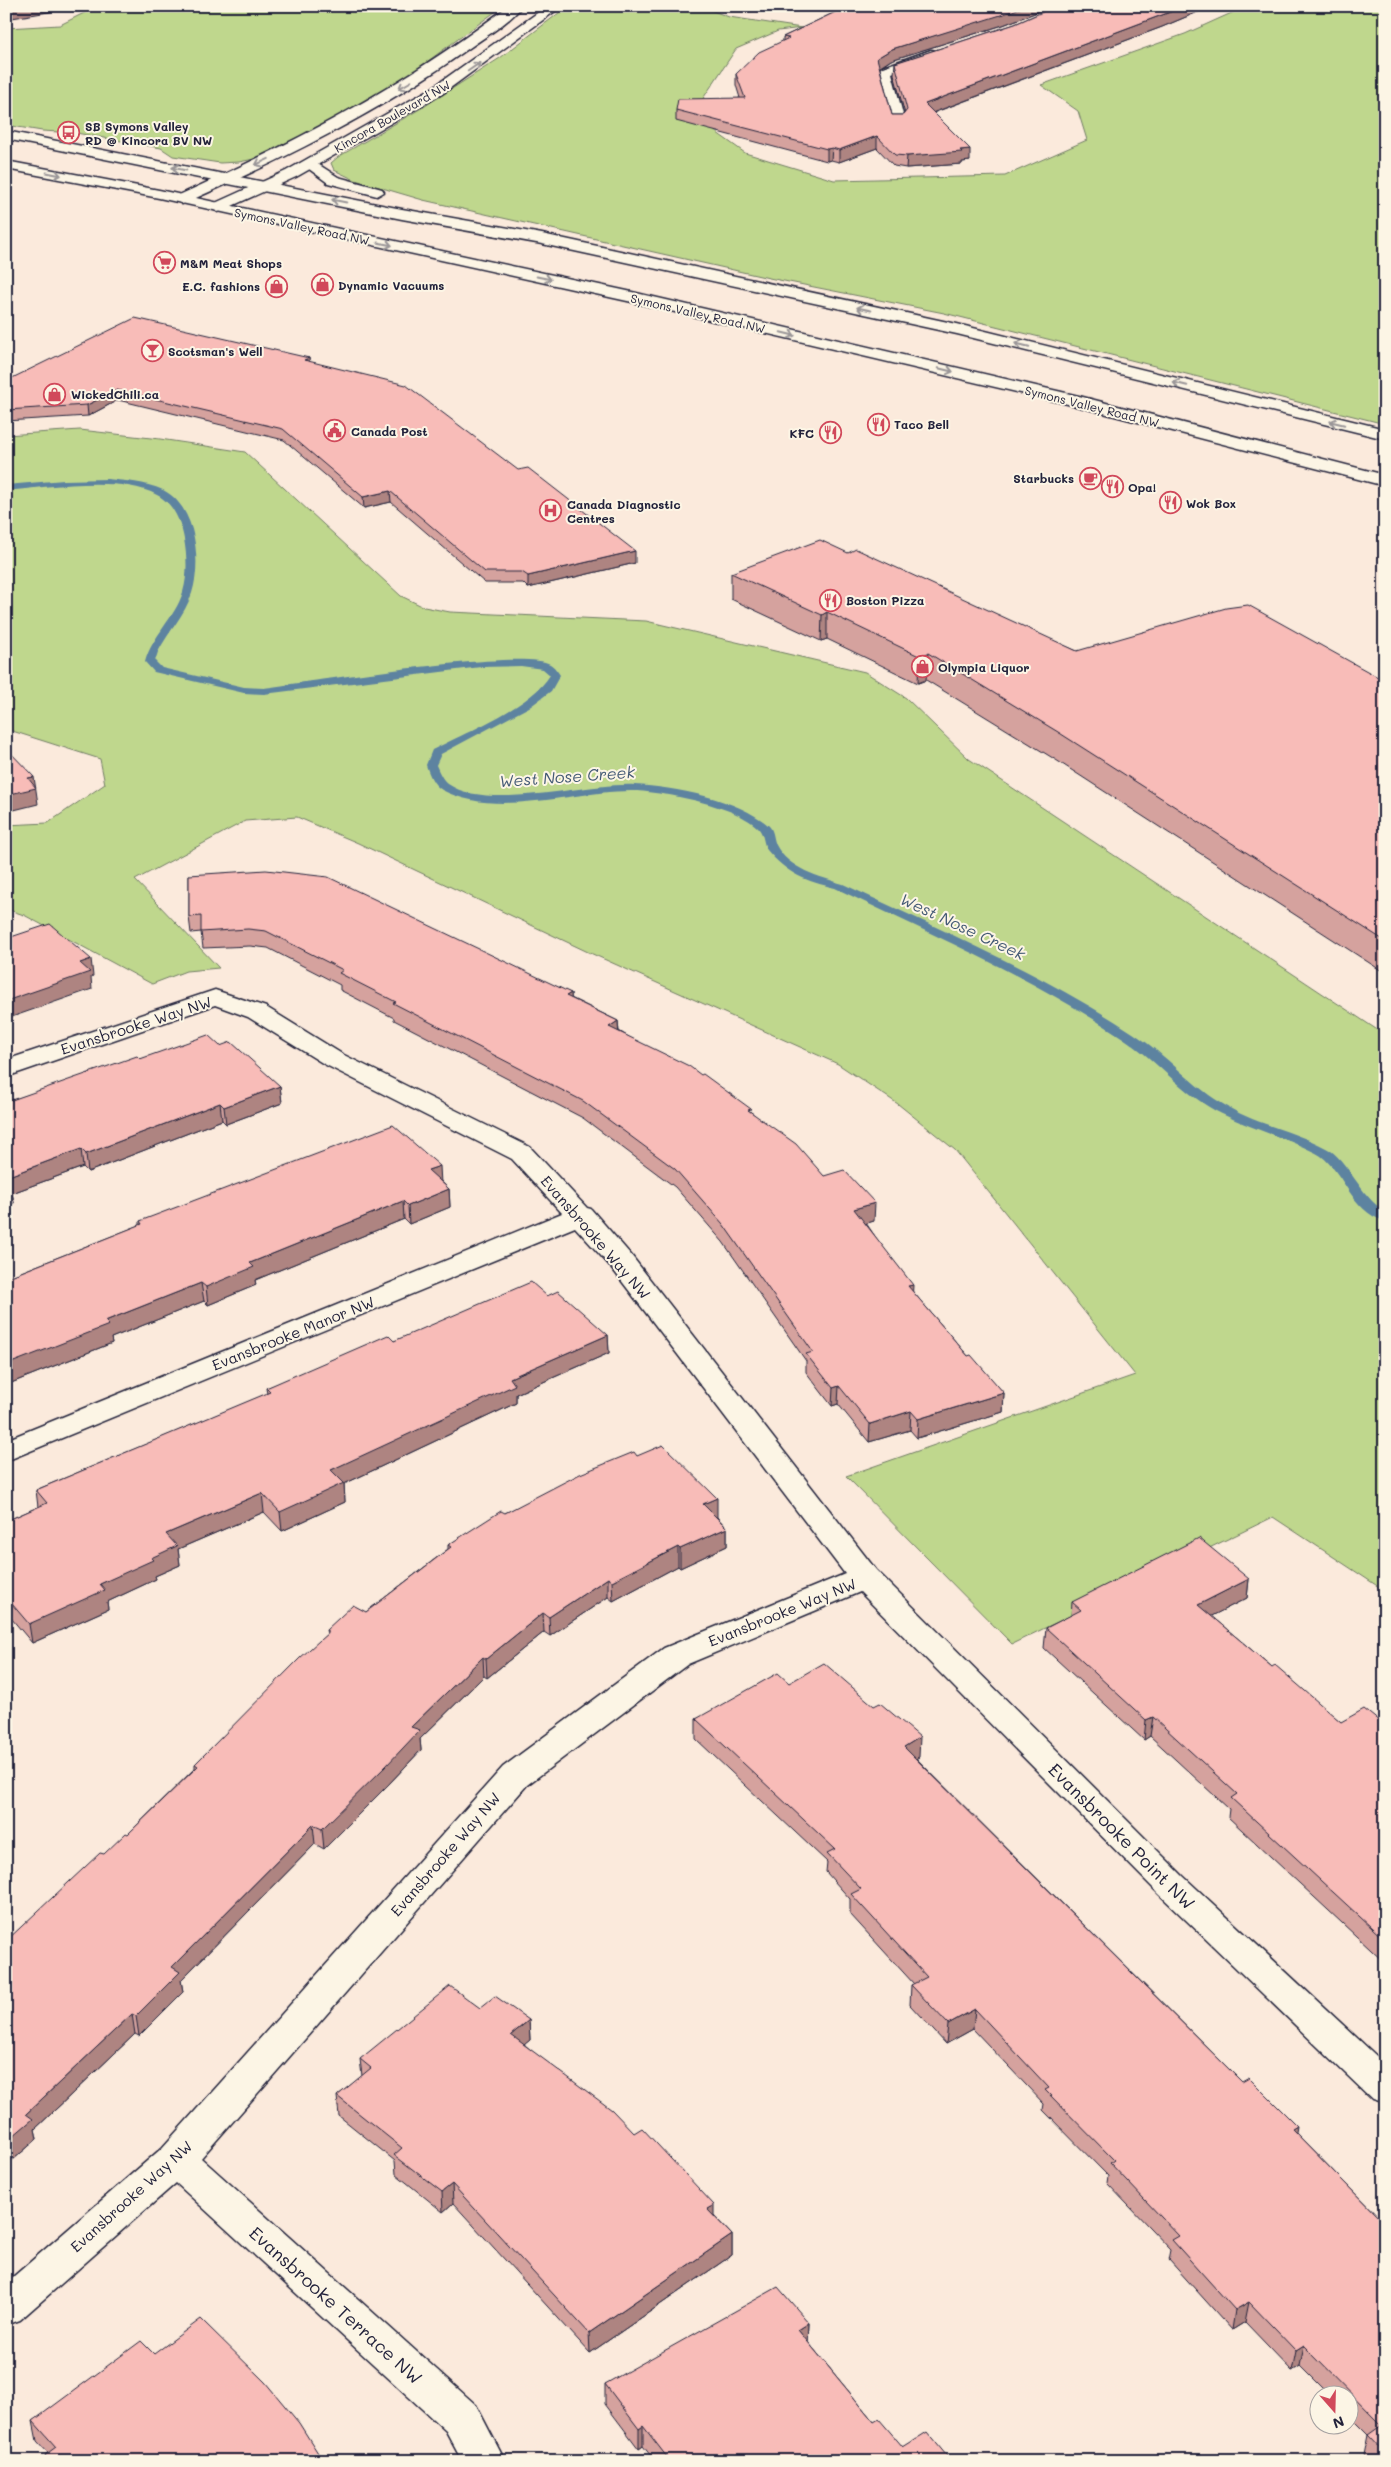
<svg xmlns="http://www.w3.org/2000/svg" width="1391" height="2467" viewBox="0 0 1391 2467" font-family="Mali,sans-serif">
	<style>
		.green { fill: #bfd78d; stroke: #707c64 }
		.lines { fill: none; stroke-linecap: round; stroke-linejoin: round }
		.stream { fill: #5d83a0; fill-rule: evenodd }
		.minor-casing { stroke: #22223b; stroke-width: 3 }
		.tertiary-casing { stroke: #22223b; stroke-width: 3 }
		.secondary-casing { stroke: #22223b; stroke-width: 3 }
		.minor { fill: #fcf5e5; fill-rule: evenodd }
		.tertiary { fill: #fcf5e5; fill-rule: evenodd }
		.secondary { fill: #fcf5e5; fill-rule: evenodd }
		.wall { fill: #d5a29e; stroke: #22223b }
		.shaded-wall { fill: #ae8481; stroke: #22223b }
		.building { fill: #f8bcb8; stroke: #22223b }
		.oneway { stroke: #9a9698 }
		.labels { text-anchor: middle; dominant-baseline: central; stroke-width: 4; stroke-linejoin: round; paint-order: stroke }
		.far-street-label { font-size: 12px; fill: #22223b; stroke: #fcf5e5 }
		.far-poi-label { font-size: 12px; font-weight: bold; fill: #22223b; stroke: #fcf5e5; text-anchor: start }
		.street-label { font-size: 15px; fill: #22223b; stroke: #fcf5e5 }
		.water-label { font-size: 16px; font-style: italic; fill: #445a76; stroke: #fcf5e5 }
		.near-street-label { font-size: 18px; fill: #22223b; stroke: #fcf5e5 }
	</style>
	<rect width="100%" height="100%" fill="#fbeadc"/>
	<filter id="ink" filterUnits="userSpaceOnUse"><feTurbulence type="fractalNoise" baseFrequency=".02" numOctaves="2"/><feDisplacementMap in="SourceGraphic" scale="10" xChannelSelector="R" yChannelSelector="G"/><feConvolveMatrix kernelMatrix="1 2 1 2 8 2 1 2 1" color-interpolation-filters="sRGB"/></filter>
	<g filter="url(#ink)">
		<path class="green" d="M98 6H503L394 86 264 157 239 162 220 163 173 156 161 148 76 133 42 131 6 125V28L60 25Z
			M568 6H700L729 17 802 28 778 31 736 49 692 115 745 153 834 180 1005 176 1087 140 1078 111 1041 85 1185 34 1247 6H1385V424L944 313 769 278 423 200 355 180 334 170 331 163 338 157 425 106 500 58Z
			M80 430 160 439 245 452 401 596 424 607 450 612 646 621 865 672 906 698 969 759 1385 1035V1591L1273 1517 1012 1644 846 1476 1135 1375 955 1150 898 1104 838 1064 588 952 358 843 297 817 245 821 135 880 219 968 186 971 152 984 24 915 6 909V825L48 823 105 784 100 759 6 729V435Z"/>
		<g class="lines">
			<path class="stream" d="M107 479C126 481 145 482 163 490 196 506 202 562 192 593 185 615 168 632 158 652L155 661 162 668 244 687 264 688C308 682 522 648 550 664 554 666 558 672 560 675L551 691 531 706 441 754 436 765C439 772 442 779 448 784 488 812 588 782 635 785 674 787 738 799 768 825 774 830 773 838 776 845 788 869 820 877 843 884 941 930 1042 973 1133 1033 1167 1055 1192 1087 1228 1107 1258 1125 1295 1131 1326 1148 1348 1159 1360 1197 1385 1211V1221C1351 1213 1342 1166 1316 1153 1286 1138 1252 1129 1222 1114 1184 1096 1158 1061 1123 1038 1033 978 933 935 835 888 806 881 787 874 767 850 763 844 764 835 759 829 739 806 664 792 634 791 576 790 496 819 442 790 433 785 429 774 426 765L432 750C465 733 532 706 550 675L543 669 521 666 481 667 264 694 244 693 154 672 145 662C152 636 175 618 183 592 188 575 187 556 184 539 181 522 173 503 157 495 121 475 47 487 6 491V485L64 480Z"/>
			<defs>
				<path id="minor" d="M931 50 936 51 938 54 936 57 892 73 905 122 903 125H893L878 71 880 68Z
					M215 990 266 1007 342 1054 530 1147 587 1208 591 1209 631 1255 876 1570 1183 1876 1385 2064V2103L1372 2099 1159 1894 860 1592 688 1664 527 1785 201 2158 476 2405 505 2461H462L446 2431 176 2183 20 2320 6 2325V2283L162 2148 503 1767 664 1648 845 1574 611 1267 575 1227 6 1461V1440L562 1213 512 1159 324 1064 248 1017 215 1005 6 1077V1060Z"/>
				<path id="tertiary" d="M508 6H522C508 24 483 38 465 51 379 112 284 159 187 202L182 204 174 199 177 196C294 143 406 85 508 6Z
					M547 6H562L442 94 296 177 223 210 218 212 210 207 213 204 286 171 432 88Z"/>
				<path id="secondary" d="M6 131 402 209 542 234 957 324 1385 429V439L957 334 542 244 402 219 6 139Z
					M310 159 338 177 382 189 384 192 377 196 328 183 305 166 303 163Z
					M6 161 159 190 632 292 1079 396 1385 475V486L1076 406 632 302 159 198 6 169Z"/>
			</defs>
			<use href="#minor" class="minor-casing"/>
			<use href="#tertiary" class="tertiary-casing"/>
			<use href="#secondary" class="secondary-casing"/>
			<use href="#minor" class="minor"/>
			<use href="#tertiary" class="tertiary"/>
			<use href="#secondary" class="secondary"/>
		</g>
		<path class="wall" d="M848 6H1053L1003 25 891 60 880 68 892 115H903L905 114 894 74 895 63 1015 24 1056 6H1212L1162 27 933 113 970 161 962 162V164L906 168 894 166 877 148 839 162 831 160 827 161 676 121V110L740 98 736 85V74L783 41V37Z
			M309 358V362L635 563 528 588 523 583H485L391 502 364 508 284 440 118 400 88 416 6 421V381Z
			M848 553 1077 651 1385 681V973L1056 760 926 680 918 683 827 639 821 641 731 599V573Z
			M189 875 571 993V998L618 1021 619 1031 751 1112 824 1176 874 1221 866 1223 913 1292 968 1356 1004 1393 1003 1412 917 1438 910 1430 869 1442 838 1404 832 1406 806 1372V1361L723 1242 675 1187 583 1118 394 1020V1018L340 990V985L268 948 250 946 203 948 201 932 191 933 189 917Z
			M220 1046 280 1086 282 1103 226 1124 222 1120 88 1172 83 1167 12 1193 14 1203 6 1206V1102L140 1059Z
			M441 1181 449 1189 450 1207 409 1224 404 1219 255 1280 256 1285 208 1305 204 1301 111 1338 112 1343 6 1385V1278L140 1225V1221Z
			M547 1296 608 1335 609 1353 516 1394V1403L344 1484 345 1502 282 1531 264 1512 178 1549 180 1565 155 1576 156 1579 107 1602 108 1609 32 1643 6 1612V1521L38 1507 36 1490 267 1394 266 1388 394 1341Z
			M637 1456 717 1517 727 1528V1546L680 1568 678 1566 613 1601 608 1597 550 1636 544 1632 487 1678 484 1676 420 1739 421 1750 388 1785 324 1849 315 1844 181 1980 183 1992 139 2036 135 2034 35 2129 37 2139 6 2166V1941L128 1834 195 1768V1764L327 1634 326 1630 366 1612 448 1549V1545L505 1513Z
			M1249 1579 1247 1598 1211 1616 1272 1667 1341 1722 1385 1726V1963L1228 1817 1229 1809 1150 1736 1144 1740 1044 1648 1046 1628 1071 1616 1072 1602Z
			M789 1683 919 1757 916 1758 1242 2082 1296 2133 1385 2224V2461H1369L1364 2455 1368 2435 1348 2415V2394H1328L1300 2366 1292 2371 1245 2322 1232 2330 1169 2260 1171 2250 1107 2183 1108 2176 1043 2110 1044 2104 973 2029 946 2044 910 2005 911 1985 914 1984 850 1914V1899L826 1872 827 1862 696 1739V1719Z
			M480 2008 529 2020 530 2040 524 2044 714 2216 732 2235V2255L590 2353 453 2203 443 2212 396 2174 395 2161 339 2116 337 2096 362 2076 360 2059Z
			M809 2323 808 2342 874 2422 903 2447 951 2461H655L643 2446 639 2449 605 2404V2384Z
			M154 2354 323 2461H47L45 2455 48 2453 37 2441 33 2421Z"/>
		<path class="shaded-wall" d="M15 6H85L6 19V8Z
			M1026 6H1053L1003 25 891 60 877 69V58L892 49Z
			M1186 6H1212L1162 27 924 116 925 104Z
			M877 136V148L839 162V150Z
			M832 148 831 160 827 161V149Z
			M970 149V161L962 162V164L906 168 907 156Z
			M309 358 310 368 304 360Z
			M117 390 118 400 88 416 87 405Z
			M390 491 391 502 364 508 363 497Z
			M635 551V563L528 588V576Z
			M827 612V639L821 641 822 615Z
			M928 653 926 680 918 683 919 656Z
			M34 777 38 804 6 812V795L28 778Z
			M91 959 93 976 91 977 92 989 6 1019V1001L80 963Z
			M571 993 572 1010 566 996Z
			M618 1021 619 1038 609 1027Z
			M280 1086 282 1103 226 1124 224 1107Z
			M220 1103 222 1120 88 1172 86 1154Z
			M81 1149 83 1167 12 1193 14 1203 6 1206V1177Z
			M440 1166 441 1184 428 1170Z
			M449 1189 450 1207 409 1224 408 1206Z
			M403 1201 404 1219 255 1280 256 1285 208 1305 206 1287 250 1263Z
			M875 1203 874 1221 854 1227V1209Z
			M201 1283 204 1301 111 1338 112 1343 6 1385V1365L105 1321Z
			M913 1285 912 1303 908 1286Z
			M608 1335 609 1353 516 1394V1403L344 1484 345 1502 282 1531 280 1512 331 1470 510 1378Z
			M839 1386 838 1404 832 1406 833 1388Z
			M1004 1393 1003 1412 917 1438 918 1419Z
			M911 1411 910 1430 869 1442 870 1424Z
			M262 1493 264 1512 178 1549 180 1565 155 1576 156 1579 107 1602 108 1609 32 1643 29 1624 100 1584 151 1558 166 1534Z
			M717 1498V1517L703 1522V1504Z
			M727 1528V1546L680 1568V1549Z
			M678 1547V1566L613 1601 612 1581Z
			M608 1578V1597L550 1636 549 1617Z
			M1249 1579 1247 1598 1196 1624 1198 1605Z
			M543 1613 544 1632 487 1678 486 1659Z
			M483 1657 484 1676 420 1739 421 1750 388 1785 324 1849 322 1829 411 1727Z
			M1153 1717 1150 1736 1144 1740 1146 1720Z
			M920 1737 919 1757 903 1766 904 1747Z
			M313 1825 315 1844 181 1980 183 1992 139 2036 136 2016 172 1967Z
			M975 2009 973 2029 946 2044 948 2024Z
			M132 2014 135 2034 35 2129 37 2139 6 2166V2142L26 2114Z
			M529 2020 530 2040 512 2055 511 2035Z
			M1297 2126 1294 2145 1292 2129Z
			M452 2184 453 2203 443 2212 442 2192Z
			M714 2205V2225L707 2209Z
			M732 2235V2255L590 2353 589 2333Z
			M1249 2302 1245 2322 1232 2330 1235 2310Z
			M809 2323 808 2343 798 2330Z
			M1304 2346 1300 2366 1292 2371 1296 2351Z
			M643 2426V2446L639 2449V2429Z"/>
		<path class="building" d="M848 6H1026L1004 14 892 49 877 58 892 115H903L907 110 895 63 1015 24 1056 6H1186L925 104 970 149 960 150 962 152 907 156 895 155 877 136 839 150 832 148 827 149 676 110 678 99 745 98 736 74 759 52 789 38 783 37Z
			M135 318 309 358 304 360 406 385 518 470 528 468 635 551 528 576 522 572H485L390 491 363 497 283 429 117 390 87 405 6 410V381Z
			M820 540 848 553 856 549 1077 651 1226 608 1248 605 1385 681V941L1058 732 928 653 919 656 827 612 822 615 731 573Z
			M6 748 34 777 28 778 36 788 6 795Z
			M266 870 328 877 571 993 566 996 618 1021 609 1027 689 1066 701 1075 703 1074 751 1109 748 1110 796 1144 824 1176 844 1170 875 1203 854 1209 913 1285 908 1286 968 1356 971 1355 1004 1393 918 1419 911 1411 870 1424 839 1386 833 1388 806 1354 813 1352 723 1224 675 1169 583 1101 393 1003 396 1002 339 973 343 970 266 931 248 929 201 932V916L189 917V875Z
			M50 924 91 959 80 963 90 972 6 1001V937L8 938Z
			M208 1035 220 1046 231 1042 280 1086 224 1107 220 1103 86 1154 81 1149 6 1177V1102L137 1056 140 1059Z
			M393 1125 440 1166 428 1170 449 1189 408 1206 403 1201 250 1263 254 1267 206 1287 201 1283 105 1321 109 1325 6 1365V1278L142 1224 140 1221Z
			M6 1181 11 1185 6 1187Z
			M531 1282 547 1296 558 1291 608 1335 510 1378 515 1385 331 1470 344 1483 280 1512 262 1493 166 1534 177 1546 151 1558 153 1560 100 1584 105 1590 29 1624 6 1597V1521L47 1503 36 1490 270 1392 266 1388 388 1335 394 1341Z
			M663 1445 717 1498 703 1504 727 1528 680 1549 678 1547 612 1581 608 1578 549 1617 543 1613 486 1659 483 1657 411 1727 420 1730 386 1766 322 1829 313 1825 172 1967 180 1972 136 2016 132 2014 26 2114 33 2119 6 2142V1941L100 1853 104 1854 126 1833 128 1834 198 1766 195 1764 300 1658 329 1632 326 1630 353 1605 366 1612 451 1547 448 1545 501 1511 505 1513 580 1474 634 1452 637 1456Z
			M1199 1538 1249 1579 1198 1605 1272 1667 1275 1665 1341 1722 1364 1709 1385 1726V1940L1231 1798 1237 1794 1153 1717 1146 1720 1046 1628 1081 1610 1072 1602Z
			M824 1663 874 1706 880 1703 920 1737 904 1747 1242 2082 1249 2078 1297 2126 1292 2129 1385 2224V2453L1368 2435 1382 2425 1304 2346 1296 2351 1249 2302 1235 2310 1172 2240 1179 2236 1110 2163 1114 2160 1045 2090 1049 2088 975 2009 948 2024 911 1985 927 1977 851 1894 861 1889 827 1853 835 1849 696 1719 778 1673 789 1683Z
			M450 1986 480 2008 495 1996 529 2020 511 2035 612 2110 634 2133 642 2128 714 2205 707 2209 732 2235 589 2333 452 2184 442 2192 394 2155 402 2148 337 2096 371 2068 360 2059Z
			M778 2287 809 2323 798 2330 874 2422 879 2419 903 2447 927 2432 951 2461H670L643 2426 639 2429 605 2384Z
			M201 2319 265 2382 299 2423 323 2461H51L45 2455 56 2447 33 2421 141 2341 154 2354Z"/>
		<defs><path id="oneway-shaft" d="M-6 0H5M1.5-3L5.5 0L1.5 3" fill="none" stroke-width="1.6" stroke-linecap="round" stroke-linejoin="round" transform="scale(1.25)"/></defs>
		<g class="oneway">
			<use href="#oneway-shaft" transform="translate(474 67) rotate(-35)"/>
			<use href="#oneway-shaft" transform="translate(405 85) rotate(150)"/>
			<use href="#oneway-shaft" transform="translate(262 162) rotate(155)"/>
			<use href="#oneway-shaft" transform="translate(179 169) rotate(-169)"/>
			<use href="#oneway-shaft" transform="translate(54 174) rotate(11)"/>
			<use href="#oneway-shaft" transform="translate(339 201) rotate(-169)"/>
			<use href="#oneway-shaft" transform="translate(385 244) rotate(12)"/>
			<use href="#oneway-shaft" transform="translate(544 278) rotate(12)"/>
			<use href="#oneway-shaft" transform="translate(864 309) rotate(-168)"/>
			<use href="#oneway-shaft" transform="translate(788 334) rotate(13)"/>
			<use href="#oneway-shaft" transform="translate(1022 345) rotate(-166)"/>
			<use href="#oneway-shaft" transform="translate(946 370) rotate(13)"/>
			<use href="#oneway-shaft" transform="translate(1180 384) rotate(-166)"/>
			<use href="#oneway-shaft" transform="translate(1337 423) rotate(-166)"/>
		</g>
	</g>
	<defs>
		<symbol id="bus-ring" viewBox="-11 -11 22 22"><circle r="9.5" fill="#fcf5e5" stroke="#d1495b" stroke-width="1.5"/><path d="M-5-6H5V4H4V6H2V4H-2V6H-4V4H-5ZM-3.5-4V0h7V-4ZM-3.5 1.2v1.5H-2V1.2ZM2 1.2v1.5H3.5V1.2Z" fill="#d1495b"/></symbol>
		<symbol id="supermarket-ring" viewBox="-11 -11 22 22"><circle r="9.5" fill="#fcf5e5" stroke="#d1495b" stroke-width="1.5"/><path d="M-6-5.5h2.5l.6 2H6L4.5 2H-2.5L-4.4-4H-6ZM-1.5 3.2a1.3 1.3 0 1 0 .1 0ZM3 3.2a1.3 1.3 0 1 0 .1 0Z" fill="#d1495b"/></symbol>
		<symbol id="shop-ring" viewBox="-11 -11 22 22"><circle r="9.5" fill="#fcf5e5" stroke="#d1495b" stroke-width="1.5"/><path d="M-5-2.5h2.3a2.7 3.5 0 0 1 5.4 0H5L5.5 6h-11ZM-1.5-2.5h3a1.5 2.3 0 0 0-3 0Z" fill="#d1495b"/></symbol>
		<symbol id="bar-ring" viewBox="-11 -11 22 22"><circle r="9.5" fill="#fcf5e5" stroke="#d1495b" stroke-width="1.5"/><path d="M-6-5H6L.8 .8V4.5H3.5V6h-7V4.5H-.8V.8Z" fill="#d1495b"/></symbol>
		<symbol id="restaurant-ring" viewBox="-11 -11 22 22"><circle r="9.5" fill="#fcf5e5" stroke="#d1495b" stroke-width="1.5"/><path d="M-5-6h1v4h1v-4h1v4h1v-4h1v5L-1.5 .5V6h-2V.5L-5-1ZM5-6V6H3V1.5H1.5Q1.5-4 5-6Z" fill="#d1495b"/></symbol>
		<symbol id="civic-ring" viewBox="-11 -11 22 22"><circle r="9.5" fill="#fcf5e5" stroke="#d1495b" stroke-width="1.5"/><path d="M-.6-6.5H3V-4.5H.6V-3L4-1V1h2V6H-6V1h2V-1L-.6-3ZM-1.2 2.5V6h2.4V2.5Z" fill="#d1495b"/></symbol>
		<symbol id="cafe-ring" viewBox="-11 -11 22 22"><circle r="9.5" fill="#fcf5e5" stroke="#d1495b" stroke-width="1.5"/><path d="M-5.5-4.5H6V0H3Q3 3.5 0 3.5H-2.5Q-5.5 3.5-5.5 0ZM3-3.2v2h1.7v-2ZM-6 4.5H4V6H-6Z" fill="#d1495b"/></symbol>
		<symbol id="hospital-ring" viewBox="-11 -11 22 22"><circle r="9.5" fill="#fcf5e5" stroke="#d1495b" stroke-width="1.5"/><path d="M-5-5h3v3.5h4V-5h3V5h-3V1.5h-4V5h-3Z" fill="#d1495b"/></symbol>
	</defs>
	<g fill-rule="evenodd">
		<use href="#bus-ring" x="56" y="120" width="25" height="25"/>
		<use href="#supermarket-ring" x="152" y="250" width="25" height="25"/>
		<use href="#shop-ring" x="310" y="272" width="25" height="25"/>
		<use href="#shop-ring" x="264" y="274" width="25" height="25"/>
		<use href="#bar-ring" x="140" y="338" width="25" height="25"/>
		<use href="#shop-ring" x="42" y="382" width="25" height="25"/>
		<use href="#restaurant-ring" x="866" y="412" width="25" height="25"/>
		<use href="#civic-ring" x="322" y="418" width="25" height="25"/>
		<use href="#restaurant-ring" x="818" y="420" width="25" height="25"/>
		<use href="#cafe-ring" x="1078" y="466" width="25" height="25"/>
		<use href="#restaurant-ring" x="1100" y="474" width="25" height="25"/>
		<use href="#restaurant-ring" x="1158" y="490" width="25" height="25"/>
		<use href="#hospital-ring" x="538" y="498" width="25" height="25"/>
		<use href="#restaurant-ring" x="818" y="588" width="25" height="25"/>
		<use href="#shop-ring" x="910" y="654" width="25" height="25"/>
	</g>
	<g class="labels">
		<g class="far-street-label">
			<text transform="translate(392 116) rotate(-30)">Kincora Boulevard NW</text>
			<text transform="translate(302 226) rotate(12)">Symons Valley Road NW</text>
			<text transform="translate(698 313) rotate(13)">Symons Valley Road NW</text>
			<text transform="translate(1092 406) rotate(14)">Symons Valley Road NW</text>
		</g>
		<g class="far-poi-label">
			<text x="85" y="126">SB Symons Valley<tspan x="85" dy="14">RD @ Kincora BV NW</tspan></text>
			<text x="180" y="263">M&amp;M Meat Shops</text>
			<text x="338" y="285">Dynamic Vacuums</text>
			<text x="260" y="286" text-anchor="end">E.C. fashions</text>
			<text x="168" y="351">Scotsman's Well</text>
			<text x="71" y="394">WickedChili.ca</text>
			<text x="894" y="424">Taco Bell</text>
			<text x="351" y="431">Canada Post</text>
			<text x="814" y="433" text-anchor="end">KFC</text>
			<text x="1074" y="478" text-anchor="end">Starbucks</text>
			<text x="1128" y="487">Opa!</text>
			<text x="1186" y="503">Wok Box</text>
			<text x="567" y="504">Canada Diagnostic<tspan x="567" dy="14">Centres</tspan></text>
			<text x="846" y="600">Boston Pizza</text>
			<text x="938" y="667">Olympia Liquor</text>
		</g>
		<g class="street-label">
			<text transform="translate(136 1025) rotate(-18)">Evansbrooke Way NW</text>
			<text transform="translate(596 1237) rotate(49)">Evansbrooke Way NW</text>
			<text transform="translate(293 1333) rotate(-22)">Evansbrooke Manor NW</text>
			<text transform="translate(782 1612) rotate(-22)">Evansbrooke Way NW</text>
			<text transform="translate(445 1854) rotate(-49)">Evansbrooke Way NW</text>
			<text transform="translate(131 2196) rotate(-42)">Evansbrooke Way NW</text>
		</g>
		<g class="water-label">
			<text transform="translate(567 776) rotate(-4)">West Nose Creek</text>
			<text transform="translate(963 926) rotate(25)">West Nose Creek</text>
		</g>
		<g class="near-street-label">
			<text transform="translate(1122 1836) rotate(45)">Evansbrooke Point NW</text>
			<text transform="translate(336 2305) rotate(42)">Evansbrooke Terrace NW</text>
		</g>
	</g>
	<rect width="1391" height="2467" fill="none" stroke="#fcf5e5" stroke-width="25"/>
	<rect x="12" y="12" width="1366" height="2442" fill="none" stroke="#22223b" stroke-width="2" filter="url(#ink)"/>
	<g transform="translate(1334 2410) rotate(160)"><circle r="24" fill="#fcf5e5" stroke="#a5a1a1"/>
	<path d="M0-4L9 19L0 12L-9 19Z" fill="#d1495b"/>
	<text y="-8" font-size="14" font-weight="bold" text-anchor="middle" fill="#22223b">N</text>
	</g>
</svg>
